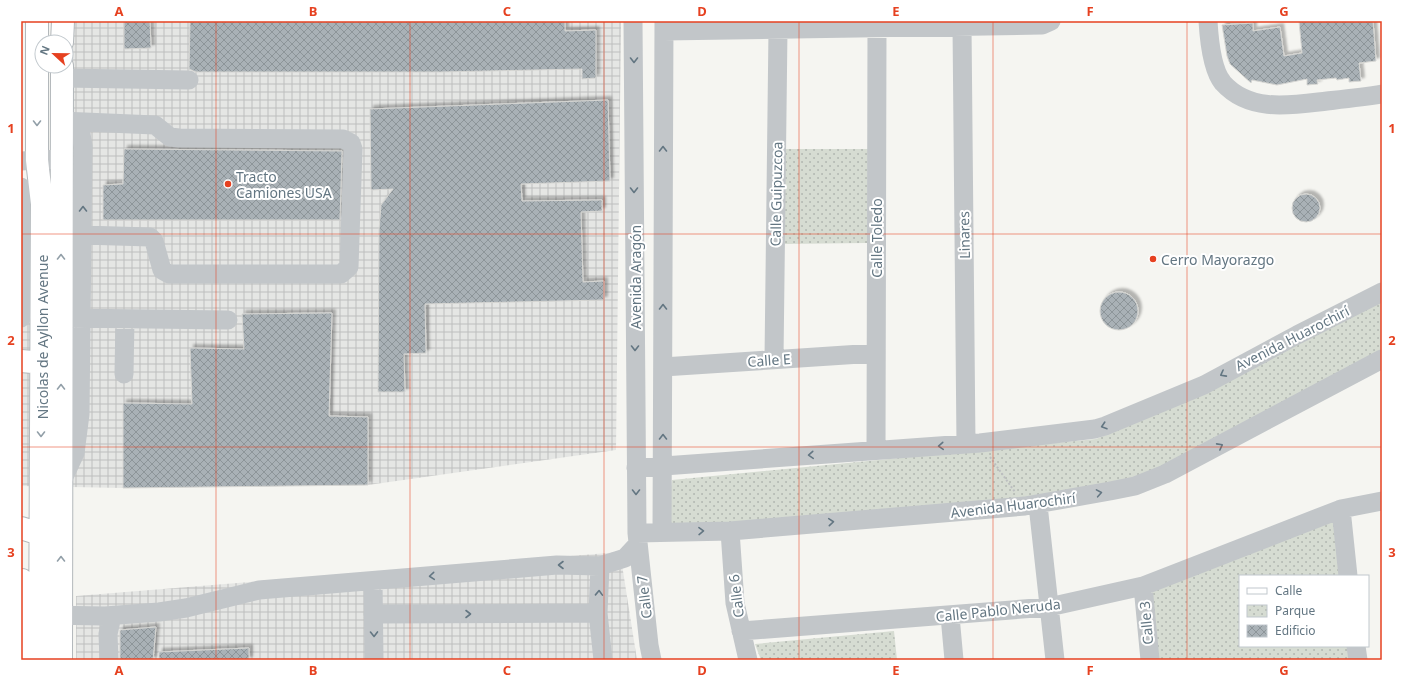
<svg xmlns="http://www.w3.org/2000/svg" width="1403" height="681" viewBox="0 0 1403 681" font-family="'Noto Sans',sans-serif">
	<style>
		.industrial { fill: url(#industrial-grid) }
		.park { fill: url(#park-dots) }
		.building { fill: url(#building-cross-hatch); stroke: #d6d6d3; filter: url(#shadow) }
		.lines { fill: none; stroke-linecap: round; stroke-linejoin: round }
		.major-casing { stroke: #b3b8bb; stroke-width: 24 }
		.path { stroke: #bcbec0; stroke-width: 2; stroke-dasharray: 2 2; stroke-linecap: butt }
		.minor { stroke: #c2c6c9; stroke-width: 19 }
		.major { stroke: #fff; stroke-width: 22 }
		.oneway { stroke: #637682 }
		.oneway2 { stroke: #929fa8 }
		.grid { fill: none; stroke: #e64120; stroke-width: 1; stroke-opacity: 0.55 }
		.poi-dot { fill: #e64120; stroke: #fff; stroke-width: 1.5 }
		.labels { text-anchor: middle; dominant-baseline: central; stroke-width: 4; stroke-linejoin: round; paint-order: stroke }
		.poi-label { font-size: 14px; fill: #637682; stroke: #fff; text-anchor: start }
		.street-label { font-size: 14px; fill: #637682; stroke: #fff }
		.neatline { fill: none; stroke: #e64120; stroke-width: 1.5 }
		.grid-label { font-size: 13px; text-anchor: middle; font-weight: bold; fill: #e64120 }
	</style>
	<defs>
		<pattern id="industrial-grid" width="8" height="8" patternUnits="userSpaceOnUse"><rect width="8" height="8" fill="#e5e6e4"/><path d="M0 4h8M4 0v8" fill="none" stroke="#bdbfbe"/></pattern>
		<pattern id="park-dots" width="8" height="8" patternUnits="userSpaceOnUse"><rect width="8" height="8" fill="#d6dcd2"/><path d="M2 2h.1M6 6h.1" fill="none" stroke="#b1b7b0" stroke-width="1.8" stroke-linecap="round"/></pattern>
		<pattern id="building-cross-hatch" width="8" height="8" patternUnits="userSpaceOnUse"><rect width="8" height="8" fill="#a9b1b6"/><path d="M0 0l8 8M0 8l8-8" fill="none" stroke="#8d9599"/></pattern>
		<filter id="shadow"><feDropShadow dx="3.5" dy="-3.5" stdDeviation="1" flood-color="#0004"/></filter>
	</defs>
	<rect width="100%" height="100%" fill="#f5f5f1"/>
	<path class="industrial" d="M63 21H621L616 450 368 485 123 488 21 486V270L55 255 66 66V42Z
		M620 552 637 660H76V596Z"/>
	<path class="park" d="M784 149H868L867 243 785 244Z
		M1382 301V350L1155 472 1130 481 1035 497 733 525 666 523 672 480 1096 439 1141 420Z
		M1333 516 1340 576H1240V646H1348L1349 660H1157L1152 592Z
		M894 631 897 660H761L755 644Z"/>
	<path class="building" d="M124 21H150L151 48 124 49Z
		M190 21H565V31L596 30V78L582 79V69L441 72H196L189 69Z
		M1299 21H1373L1376 61 1359 63 1361 81 1349 82V78L1337 80 1336 78 1317 80 1318 84 1307 85V79L1277 85 1252 80 1251 83 1230 64 1227 56 1222 25 1253 23V31L1280 27 1284 56 1302 53Z
		M608 100 610 181 521 184 522 201 602 200V211L581 212 583 282 604 281V300L425 304 426 353 404 354 405 392H378L379 230 381 205 393 189 371 190 370 109Z
		M124 149 342 151 340 220H103V185L123 184Z
		M1292 208a14 14 0 1 1 28 0a14 14 0 1 1-28 0Z
		M1100 311a19 19 0 1 1 38 0a19 19 0 1 1-38 0Z
		M332 313 329 416 368 417V485L123 488V403L192 404 190 348 244 349 242 314Z
		M156 627 153 660H120V630Z
		M249 648V660H159V652Z"/>
	<g class="lines">
		<defs>
			<path id="major" d="M37 21V160L42 204 40 660
				M62 42 63 21
				M21 361 56 364
				M21 528 40 534 54 533
				M21 660 22 580
				M61 660 62 66"/>
		</defs>
		<use href="#major" class="major-casing"/>
		<path class="path" d="M990 457 1015 492"/>
		<path class="minor" d="M633 21 637 533 649 645 652 660
			M1208 21C1209 38 1212 70 1223 83 1250 113 1292 105 1327 101 1345 99 1364 97 1382 94
			M962 26 966 444
			M664 31 1042 25 1051 21
			M62 78 189 80
			M61 121 155 125 170 137 179 138 343 139 351 143 353 149 349 267 341 274H169L162 270 154 241 150 237 82 235
			M21 161 61 159
			M21 318V187
			M69 318 228 320
			M774 359 778 29
			M663 367 876 353
			M124 374 125 319
			M876 450 877 26
			M636 468 980 443 1095 429 1105 426 1204 385 1297 335 1382 292
			M62 481 75 453 80 414 83 146 79 122
			M1038 505 1055 660
			M1341 509 1348 576
			M730 531 735 603 748 660
			M662 532 664 21
			M637 533 730 531 1025 506 1110 491 1135 486 1165 474 1382 359
			M600 566 598 613 603 660
			M373 581 374 660
			M1143 586 1150 660
			M373 614 598 613
			M46 615 105 616 159 612 186 608 259 590 557 565 600 566 625 558 638 544
			M950 616 954 660
			M741 631 1049 607 1143 586 1341 509 1382 501
			M1356 646 1358 660
			M109 660 108 634 112 616"/>
		<use href="#major" class="major"/>
	</g>
	<defs><path id="oneway-chevron" d="M-2-3.5L2.5 0L-2 3.5" fill="none" stroke-width="1.6" stroke-linecap="round" stroke-linejoin="round"/></defs>
	<g class="oneway">
		<use href="#oneway-chevron" transform="translate(634 60) rotate(90)"/>
		<use href="#oneway-chevron" transform="translate(663 149) rotate(-90)"/>
		<use href="#oneway-chevron" transform="translate(634 190) rotate(90)"/>
		<use href="#oneway-chevron" transform="translate(83 209) rotate(-90)"/>
		<use href="#oneway-chevron" transform="translate(663 307) rotate(-90)"/>
		<use href="#oneway-chevron" transform="translate(635 348) rotate(90)"/>
		<use href="#oneway-chevron" transform="translate(1223 374) rotate(152)"/>
		<use href="#oneway-chevron" transform="translate(1104 426) rotate(162)"/>
		<use href="#oneway-chevron" transform="translate(663 437) rotate(-90)"/>
		<use href="#oneway-chevron" transform="translate(941 446) rotate(176)"/>
		<use href="#oneway-chevron" transform="translate(1220 446) rotate(-28)"/>
		<use href="#oneway-chevron" transform="translate(811 455) rotate(176)"/>
		<use href="#oneway-chevron" transform="translate(636 492) rotate(90)"/>
		<use href="#oneway-chevron" transform="translate(1099 493) rotate(-10)"/>
		<use href="#oneway-chevron" transform="translate(831 522) rotate(-5)"/>
		<use href="#oneway-chevron" transform="translate(701 531) rotate(-1)"/>
		<use href="#oneway-chevron" transform="translate(561 565) rotate(-180)"/>
		<use href="#oneway-chevron" transform="translate(432 576) rotate(175)"/>
		<use href="#oneway-chevron" transform="translate(599 593) rotate(-88)"/>
		<use href="#oneway-chevron" transform="translate(468 614)"/>
		<use href="#oneway-chevron" transform="translate(374 634) rotate(89)"/>
	</g>
	<g class="oneway2">
		<use href="#oneway-chevron" transform="translate(37 123) rotate(90)"/>
		<use href="#oneway-chevron" transform="translate(61 257) rotate(-90)"/>
		<use href="#oneway-chevron" transform="translate(61 387) rotate(-90)"/>
		<use href="#oneway-chevron" transform="translate(41 434) rotate(90)"/>
		<use href="#oneway-chevron" transform="translate(61 559) rotate(-90)"/>
	</g>
	<path class="grid" d="M216 21V660M410 21V660M604 21V660M799 21V660M993 21V660M1187 21V660M21 234H1382M21 447H1382"/>
	<g class="poi-dot">
		<circle cx="228" cy="184" r="4"/>
		<circle cx="1153" cy="259" r="4"/>
	</g>
	<g class="labels">
		<g class="poi-label">
			<text x="236" y="176">Tracto<tspan x="236" dy="16">Camiones USA</tspan></text>
			<text x="1161" y="259">Cerro Mayorazgo</text>
		</g>
		<g class="street-label">
			<text transform="translate(776 194) rotate(-89)">Calle Guipuzcoa</text>
			<text transform="translate(964 235) rotate(-91)">Linares</text>
			<text transform="translate(876 238) rotate(-90)">Calle Toledo</text>
			<text transform="translate(635 277) rotate(-90)">Avenida Aragón</text>
			<text transform="translate(42 337) rotate(-90)">Nicolas de Ayllon Avenue</text>
			<text transform="translate(1292 338) rotate(-27)">Avenida Huarochirí</text>
			<text transform="translate(769 360) rotate(-4)">Calle E</text>
			<text transform="translate(1013 505) rotate(-7)">Avenida Huarochirí</text>
			<text transform="translate(736 596) rotate(-97)">Calle 6</text>
			<text transform="translate(644 597) rotate(-97)">Calle 7</text>
			<text transform="translate(998 610) rotate(-6)">Calle Pablo Neruda</text>
			<text transform="translate(1146 623) rotate(-95)">Calle 3</text>
		</g>
	</g>
	<rect width="1403" height="681" fill="none" stroke="#ffffff" stroke-width="44"/>
	<rect x="1239" y="575" width="130" height="72" fill="#ffffff" stroke="#c1c8cd"/>
	<rect x="1247" y="588" width="20" height="6" fill="#ffffff" stroke="#c1c8cd"/>
	<text x="1275" y="595" font-size="12" fill="#637682">Calle</text>
	<rect x="1247" y="605" width="20" height="12" fill="url(#park-dots)" stroke="#c1c8cd"/>
	<text x="1275" y="615" font-size="12" fill="#637682">Parque</text>
	<rect x="1247" y="625" width="20" height="12" fill="url(#building-cross-hatch)" stroke="#c1c8cd"/>
	<text x="1275" y="635" font-size="12" fill="#637682">Edificio</text>
	<g transform="translate(54 54) rotate(292)"><circle r="19" fill="#ffffff" stroke="#c1c8cd"/>
	<path d="M0-3L7 15L0 10L-7 15Z" fill="#e64120"/>
	<text y="-6" font-size="11" font-weight="bold" text-anchor="middle" fill="#637682">N</text>
	</g>
	<rect x="22" y="22" width="1359" height="637" class="neatline"/>
	<g class="grid-label">
		<text x="119" y="16">A</text>
		<text x="313" y="16">B</text>
		<text x="507" y="16">C</text>
		<text x="702" y="16">D</text>
		<text x="896" y="16">E</text>
		<text x="1090" y="16">F</text>
		<text x="1284" y="16">G</text>
		<text x="11" y="133">1</text>
		<text x="1392" y="133">1</text>
		<text x="11" y="345">2</text>
		<text x="1392" y="345">2</text>
		<text x="11" y="557">3</text>
		<text x="1392" y="557">3</text>
		<text x="119" y="675">A</text>
		<text x="313" y="675">B</text>
		<text x="507" y="675">C</text>
		<text x="702" y="675">D</text>
		<text x="896" y="675">E</text>
		<text x="1090" y="675">F</text>
		<text x="1284" y="675">G</text>
	</g>
</svg>
